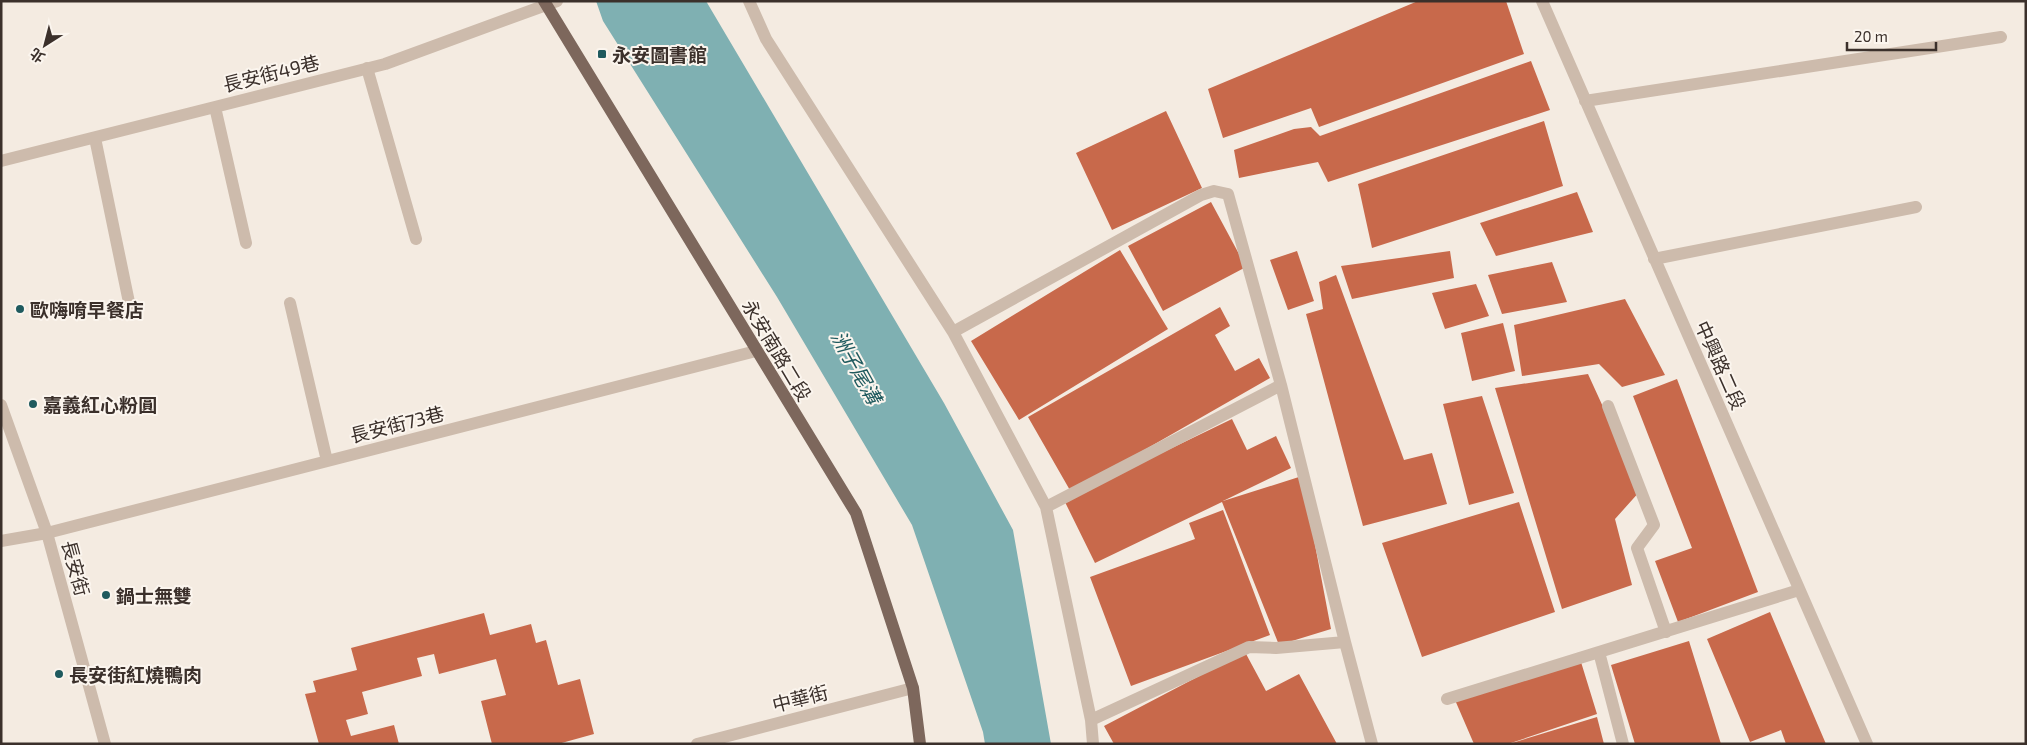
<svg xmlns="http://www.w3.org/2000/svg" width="2027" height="745" viewBox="0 0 2027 745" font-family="'Exo 2','Noto Sans TC',sans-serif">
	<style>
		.water { fill: #7fb0b2 }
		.building { fill: #c8694b }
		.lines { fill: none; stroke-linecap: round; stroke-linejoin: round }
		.minor { stroke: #cdbbac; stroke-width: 12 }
		.major { stroke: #7d675c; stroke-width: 12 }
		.poi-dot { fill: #1f5a5e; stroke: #fbf5ee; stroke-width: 2 }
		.labels { text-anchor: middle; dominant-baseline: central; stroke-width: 4; stroke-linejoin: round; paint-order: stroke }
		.poi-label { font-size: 19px; font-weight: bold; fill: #3b302b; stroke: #fbf5ee; text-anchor: start }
		.street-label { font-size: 19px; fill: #3b302b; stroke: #fbf5ee }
		.water-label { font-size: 20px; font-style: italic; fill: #1f5a5e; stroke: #fbf5ee }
	</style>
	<rect width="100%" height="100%" fill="#f4ebe1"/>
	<path class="water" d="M596 1H706L944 403 1013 530 1051 744H985L983 732 912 525 777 297 603 21Z"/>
	<path class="building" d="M1418 1H1506L1524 54 1319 127 1311 108 1223 138 1208 89Z
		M1531 61 1550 110 1328 182 1318 162 1239 178 1234 150 1294 129 1311 127 1320 136Z
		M1166 111 1202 188 1112 230 1076 153Z
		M1544 121 1563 186 1372 248 1358 184Z
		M1577 192 1593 232 1496 256 1480 223Z
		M1211 202 1246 267 1163 311 1128 246Z
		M1120 250 1168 329 1019 420 971 341Z
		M1297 251 1314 301 1288 310 1270 260Z
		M1450 251 1454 278 1352 299 1341 266Z
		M1552 262 1567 302 1502 314 1488 275Z
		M1336 275 1404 460 1432 453 1447 504 1363 526 1306 314 1323 309 1319 282Z
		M1476 284 1489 316 1445 329 1432 293Z
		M1625 299 1665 375 1622 387 1599 364 1522 376 1514 325Z
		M1220 307 1230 326 1215 335 1235 371 1259 358 1270 378 1071 492 1028 417Z
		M1503 323 1515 371 1472 381 1461 333Z
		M1588 374 1641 490 1615 519 1632 585 1562 609 1495 388Z
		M1677 379 1758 592 1678 622 1655 561 1692 548 1633 396Z
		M1482 396 1514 493 1469 505 1443 404Z
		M1232 419 1247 450 1276 436 1291 468 1223 501 1302 476 1331 629 1279 645 1222 502 1095 563 1064 500Z
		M1519 502 1555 612 1422 657 1382 543Z
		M1223 510 1270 635 1131 686 1090 577 1195 539 1189 523Z
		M1770 612 1814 716 1826 744H1786L1781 730 1750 742 1707 639Z
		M484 613 490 635 531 624 536 643 546 640 558 685 580 679 594 734 558 744H492L481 701 506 695 496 659 439 674 434 654 417 658 422 676 362 692 368 714 346 720 351 736 394 725 399 744H319L305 694 316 692 313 681 357 670 351 648Z
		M1689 641 1721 744H1635L1611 665Z
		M1245 652 1266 691 1299 674 1337 744H1114L1104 726Z
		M1581 662 1597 714 1508 744H1474L1455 700Z
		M1597 717 1604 744H1512V743Z"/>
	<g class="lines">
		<path class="minor" d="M749 1 766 39 953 332 1046 507 1091 720 1093 744
			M1542 1 1867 744
			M367 68 416 239
			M1585 101 2001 37
			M215 107 246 243
			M95 138 131 312
			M1 161 385 64 557 1
			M1654 259 1916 207
			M290 303 327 461
			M953 332 1201 195 1214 191 1228 194 1281 385 1345 642 1372 744
			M1 405 47 533 105 744
			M1608 406 1654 525 1637 548 1666 632
			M1046 507 1281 385
			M1 541 47 533 756 351
			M1599 652 1623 744
			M1447 699 1799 590
			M1091 720 1249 647 1276 648 1345 642
			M697 744 913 688"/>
		<path class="major" d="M544 1 856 513 913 688 920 744"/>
	</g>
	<g class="poi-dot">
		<rect x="597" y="49" width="10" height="10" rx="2.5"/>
		<circle cx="20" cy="309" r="5"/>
		<circle cx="33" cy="404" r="5"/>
		<circle cx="106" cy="595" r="5"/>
		<circle cx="59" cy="674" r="5"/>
	</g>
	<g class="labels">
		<g class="poi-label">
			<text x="612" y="54">永安圖書館</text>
			<text x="30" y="309">歐嗨唷早餐店</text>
			<text x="43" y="404">嘉義紅心粉圓</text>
			<text x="116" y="595">鍋士無雙</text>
			<text x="69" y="674">長安街紅燒鴨肉</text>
		</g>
		<g class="street-label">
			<text transform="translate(271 73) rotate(-14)">長安街49巷</text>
			<text transform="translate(777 350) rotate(59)">永安南路二段</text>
			<text transform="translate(1721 365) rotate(66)">中興路二段</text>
			<text transform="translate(397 424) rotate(-14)">長安街73巷</text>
			<text transform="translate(76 568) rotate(75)">長安街</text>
			<text transform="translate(800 698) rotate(-14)">中華街</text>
		</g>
		<g class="water-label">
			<text transform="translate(857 367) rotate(61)">洲子尾溝</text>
		</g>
	</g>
	<rect width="2027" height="745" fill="none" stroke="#3b302b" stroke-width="5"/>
	<g transform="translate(45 45) rotate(216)" stroke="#fbf5ee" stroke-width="4" paint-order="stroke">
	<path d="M0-4L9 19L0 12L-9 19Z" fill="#3b302b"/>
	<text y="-8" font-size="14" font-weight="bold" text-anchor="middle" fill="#3b302b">北</text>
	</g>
	<path d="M1847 42v8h89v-8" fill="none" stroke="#3b302b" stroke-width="2.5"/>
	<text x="1854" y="42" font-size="15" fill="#3b302b" stroke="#fbf5ee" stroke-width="4" paint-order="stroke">20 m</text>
</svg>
